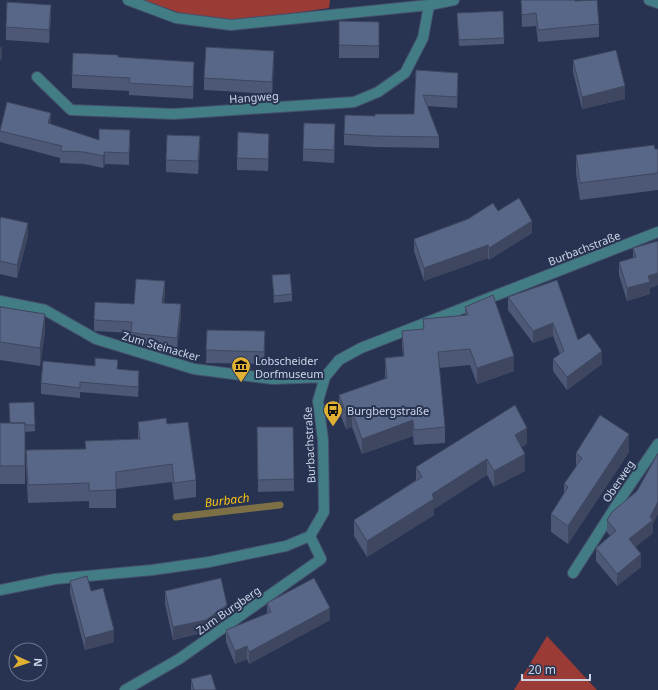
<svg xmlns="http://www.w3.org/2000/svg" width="658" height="690" viewBox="0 0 658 690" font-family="'Noto Sans',sans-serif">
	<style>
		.green { fill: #9a3b35 }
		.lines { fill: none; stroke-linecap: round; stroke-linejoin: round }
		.stream { stroke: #7d7046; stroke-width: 7 }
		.minor-casing { stroke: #45506c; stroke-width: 12 }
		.minor { stroke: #427d85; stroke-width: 10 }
		.wall { fill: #4c5875 }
		.shaded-wall { fill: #3e475f }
		.building { fill: #586688; stroke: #3e475f }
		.labels { text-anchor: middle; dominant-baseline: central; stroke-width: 4; stroke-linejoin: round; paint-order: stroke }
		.street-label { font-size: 11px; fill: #cdd5e8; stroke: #273351 }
		.poi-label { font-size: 11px; fill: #cdd5e8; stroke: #273351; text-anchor: start }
		.water-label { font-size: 12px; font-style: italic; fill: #fac216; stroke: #273351 }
	</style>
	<rect width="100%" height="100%" fill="#273351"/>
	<path class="green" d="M143 0H330L329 8 231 22 183 14Z
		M547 636 597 690H514Z"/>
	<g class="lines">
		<path class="stream" d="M176 517 280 505"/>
		<defs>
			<path id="minor" d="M128 0 176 18 231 25 429 5 454 0
				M649 0 658 3
				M37 77 71 110 174 114 354 102 378 92 405 73 423 38 429 5
				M0 301 45 310 96 339 194 369 273 379 325 377
				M573 573 621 498 658 444
				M0 590 55 579 152 570 209 562 286 546 310 536 324 512 323 440 318 401 325 377 339 360 361 348 658 232
				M125 690 179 659 321 559 310 536"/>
		</defs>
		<use href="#minor" class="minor-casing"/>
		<use href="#minor" class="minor"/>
	</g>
	<path class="wall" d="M521 0 575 1 599 24V37L538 42 536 26 522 27Z
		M51 18 49 43 6 40V27Z
		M457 20 504 38V44L459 46Z
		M339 21 379 22V58H339Z
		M118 57 194 74 193 99 129 95V91L72 88V75Z
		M573 60 625 99 582 109 573 72Z
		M274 64 272 94 204 90V78Z
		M416 70 458 84 457 108 427 106 439 137V148L375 147 344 145V134L375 116 414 114Z
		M51 124 99 140 130 130 129 165 105 164 103 168 84 164 60 163V158L0 142V129Z
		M335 137 334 163 303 161V149Z
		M269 146 268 171 237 170V158Z
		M200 149 198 174 166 172V160Z
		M658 149V190L580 200 576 173V155Z
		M498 211 532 233 489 260 488 258 424 281 414 251V239Z
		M0 220 28 236 17 278 0 274Z
		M658 241V285L650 288V294L627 301 619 275V262L633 258V248Z
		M272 275 292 294V301L274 303Z
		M557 280 578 340 602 364 567 390 553 371V359L560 354 553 336 533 343 508 310V297Z
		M165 293 164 303 181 316 177 349 141 346 131 343V333L95 331 94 330V319Z
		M0 307 45 332 40 366 0 360Z
		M465 307 514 371 477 384 470 365 439 368 445 427V443L414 445 413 436 362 454 352 427 346 429 339 411V395L385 379V358L403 356 402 347V331L423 329V319L465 315Z
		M207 330 265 343 264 364 206 363Z
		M95 366 118 369 139 381 138 397 80 392V398L41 394V383Z
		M34 402 35 431 25 432V484H0V423H10Z
		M138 422 167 424 196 480V497L174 500 172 482 116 489V508H89V501L28 503 26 468V450L85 449V441L138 439Z
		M257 427H293L294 491 258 492Z
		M527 444 521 447 525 471 494 487 487 475 434 509V515L367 557 354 536V520L416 480V467Z
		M629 452 568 544 551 532V514L564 493V484L576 467V453Z
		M607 520 653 524V533L635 547 641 567 617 586 596 561V548L610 536 607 532Z
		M70 581 91 591 114 642 85 650 70 593Z
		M165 591 227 617 206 632 173 640 165 604Z
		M267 603 330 620 249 664 247 659 235 664 226 642V630L267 614Z
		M191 679 216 690H191Z"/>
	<path class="shaded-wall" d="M51 5V18L49 43V30Z
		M2 46V58L0 61V48Z
		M274 51V64L272 94V82Z
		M194 62V74L193 99V87Z
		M458 73V84L457 108V97Z
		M625 86V99L582 109V97Z
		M51 113V125L48 123Z
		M335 124V137L334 163V150Z
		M269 134V146L268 171V159Z
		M200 136V149L198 174V161Z
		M105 152V164L103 168V156Z
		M532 221V233L489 260V248Z
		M28 223V236L17 278V265Z
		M488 245V258L424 281V268Z
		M658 273V285L650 288V294L627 301V288L648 276Z
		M165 281V293L162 314V303Z
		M181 304V316L177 349V338Z
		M45 314V332L40 366V348Z
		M553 323V336L533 343V331Z
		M265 331V343L264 364V352Z
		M602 351V364L567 390V377Z
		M514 356V371L477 384V368Z
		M139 371V381L138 397V387Z
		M352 411V427L346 429V413Z
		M413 420V436L362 454V439Z
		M527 428V444L515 451V435Z
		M629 434V452L568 544V526Z
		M525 454V471L494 487V471Z
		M487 459V475L434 509V515L367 557V541L432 494Z
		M658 502V514L653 524V533L629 552V539L650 517Z
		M641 554V567L617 586V574Z
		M227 605V617L206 632 173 640V627Z
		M330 608V620L249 664V652Z
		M114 630V642L85 650V638Z
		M247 646V659L235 664V651Z"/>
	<path class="building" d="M521 0H575V1L597 0 599 24 538 30 536 13 522 15Z
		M7 2 51 5 49 30 6 27Z
		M503 11 504 38 459 40 457 13Z
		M339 21 379 22V46L339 45Z
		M206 47 274 51 272 82 204 78Z
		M616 50 625 86 582 97 573 60Z
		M73 53 118 55V57L194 62 193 87 129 83 130 78 72 75Z
		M416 70 458 73 457 97 423 95 439 137 375 136 344 134 345 115 375 116V114H414Z
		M7 102 51 113 48 123 99 140V129L130 130 129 153 105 152 103 156 84 152 60 151 62 146 0 131Z
		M304 123 335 124 334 150 303 149Z
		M238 132 269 134 268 159 237 158Z
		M167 135 200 136 198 161 166 160Z
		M654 145 655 149H658V173L580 183 576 155Z
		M519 198 532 221 489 248 488 245 424 268 414 239 468 219 493 203 498 211Z
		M1 217 28 223 17 265 0 261V220Z
		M658 241V273L648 276 650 282 627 288 619 262 636 257 633 248Z
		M290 274 292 294 274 296 272 275Z
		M136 279 165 281 162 303 181 304 177 338 141 334 131 332 132 322 95 320 94 319 95 302 134 304Z
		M557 280 578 340 589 333 602 351 567 377 553 359 564 351 553 323 533 331 508 297Z
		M493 295 514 356 477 368 470 349 438 352 445 427 414 430 413 420 362 439 352 411 346 413 339 395 387 378 385 358 404 356 402 331 424 329 423 319 468 315 465 307Z
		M0 307 45 314 40 348 0 342Z
		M207 330 265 331 264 352 206 350Z
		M95 358 118 360 117 369 139 371 138 387 80 382V388L41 383 43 361 95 366Z
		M34 402 35 425H25V423H10L9 403Z
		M515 405 527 428 515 435 525 454 494 471 487 459 432 494 434 499 367 541 354 520 422 477 416 467Z
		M600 415 629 434 568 526 551 514 568 487 564 484 582 458 576 453Z
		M166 418 167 424 188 422 196 480 174 483 172 464 116 472V490L89 491V483L28 485 26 450 86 449 85 441 140 439 138 422Z
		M0 423H25V466H0Z
		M257 427H293L294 479 258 480Z
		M658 453V502L650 517 653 520 629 539 641 554 617 574 596 548 616 531 607 520 612 512 637 491Z
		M87 576 91 591 103 588 114 630 85 638 70 581Z
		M221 578 227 605 206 620 173 627 165 591Z
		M314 578 330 608 249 652 247 646 235 651 226 630 271 612 267 603Z
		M211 674 216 690H194L191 679Z"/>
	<defs>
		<symbol id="museum-pin" viewBox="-11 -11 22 30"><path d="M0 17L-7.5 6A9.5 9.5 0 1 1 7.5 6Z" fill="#dfb034" stroke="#273351"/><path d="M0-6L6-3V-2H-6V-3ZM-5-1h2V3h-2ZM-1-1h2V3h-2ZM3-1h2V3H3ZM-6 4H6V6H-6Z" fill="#111"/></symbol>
		<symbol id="bus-pin" viewBox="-11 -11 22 30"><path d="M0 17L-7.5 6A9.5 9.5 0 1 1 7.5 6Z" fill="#dfb034" stroke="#273351"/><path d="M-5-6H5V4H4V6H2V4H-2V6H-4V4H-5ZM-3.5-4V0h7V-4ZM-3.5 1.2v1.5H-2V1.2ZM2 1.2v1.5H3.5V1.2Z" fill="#111"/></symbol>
	</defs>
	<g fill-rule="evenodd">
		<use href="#museum-pin" x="230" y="355" width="22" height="30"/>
		<use href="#bus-pin" x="322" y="399" width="22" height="30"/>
	</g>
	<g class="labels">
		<g class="street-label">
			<text transform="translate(254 97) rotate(-4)">Hangweg</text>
			<text transform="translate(584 248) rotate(-21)">Burbachstraße</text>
			<text transform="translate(161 346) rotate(16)">Zum Steinacker</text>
			<text transform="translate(309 445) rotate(-93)">Burbachstraße</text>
			<text transform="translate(618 481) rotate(-56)">Oberweg</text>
			<text transform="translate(228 610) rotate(-35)">Zum Burgberg</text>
		</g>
		<g class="poi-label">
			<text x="255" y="360">Lobscheider<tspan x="255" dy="13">Dorfmuseum</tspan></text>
			<text x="347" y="410">Burgbergstraße</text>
		</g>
		<g class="water-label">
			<text transform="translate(227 500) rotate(-7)">Burbach</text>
		</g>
	</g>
	<g transform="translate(28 662) rotate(93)"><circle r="19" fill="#273351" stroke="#69748d"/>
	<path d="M0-3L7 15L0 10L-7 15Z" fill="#dfb034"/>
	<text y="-6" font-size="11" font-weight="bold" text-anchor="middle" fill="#cdd5e8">N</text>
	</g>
	<path d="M522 674v6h68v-6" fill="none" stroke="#cdd5e8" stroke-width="2"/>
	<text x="528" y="674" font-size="12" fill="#cdd5e8" stroke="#273351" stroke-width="3" paint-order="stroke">20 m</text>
</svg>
